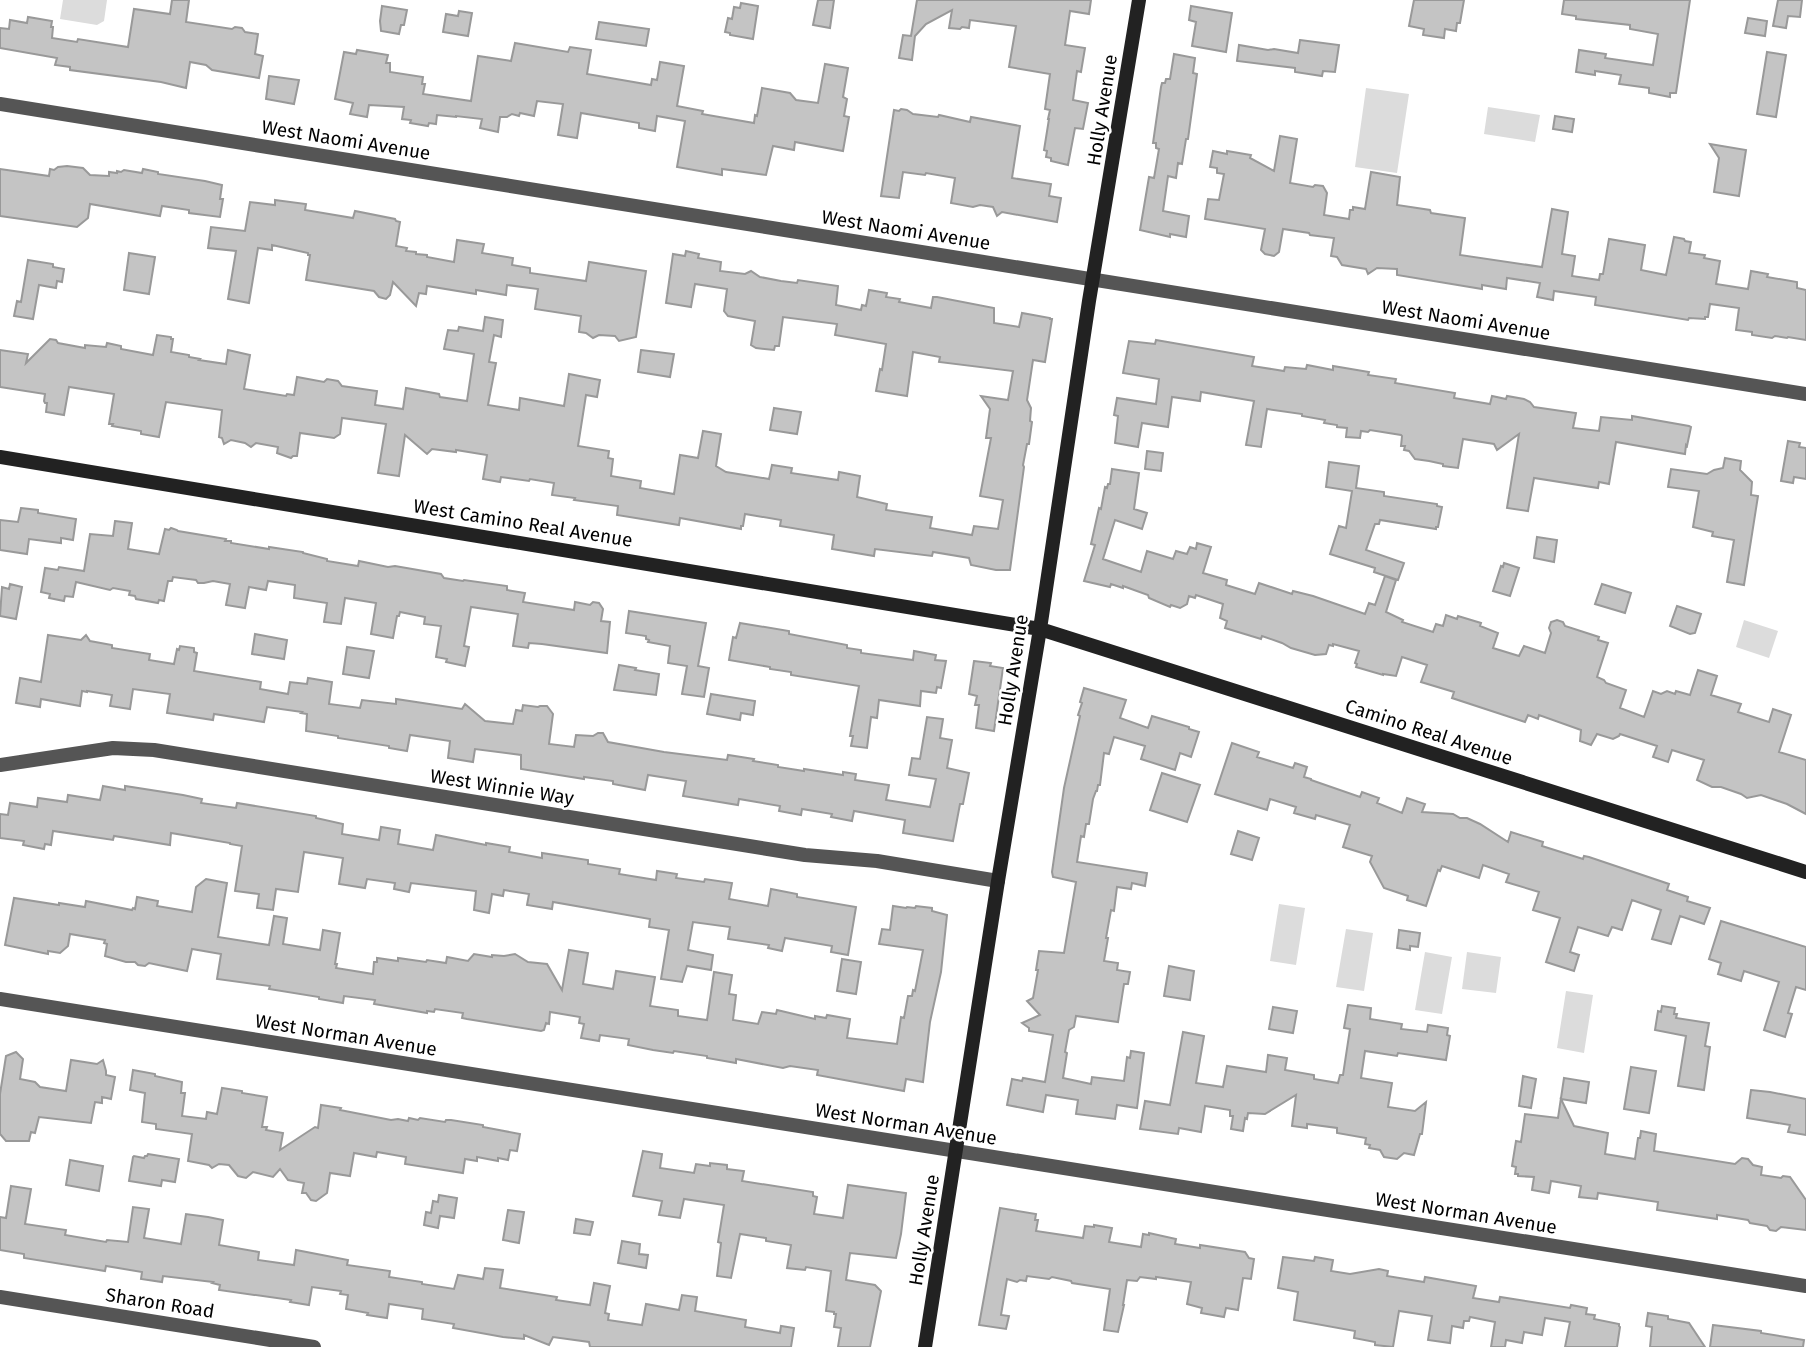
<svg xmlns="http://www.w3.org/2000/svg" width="1806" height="1347" viewBox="0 0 1806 1347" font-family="'Fira Sans',sans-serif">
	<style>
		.green { fill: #dcdcdc }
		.building { fill: #c4c4c4; stroke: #999; stroke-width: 2 }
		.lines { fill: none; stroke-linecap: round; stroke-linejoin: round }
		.street { stroke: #555; stroke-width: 14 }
		.secondary { stroke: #222; stroke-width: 14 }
		.labels { text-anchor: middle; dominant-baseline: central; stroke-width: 5; stroke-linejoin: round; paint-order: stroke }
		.street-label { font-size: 19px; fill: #000; stroke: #fff }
	</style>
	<rect width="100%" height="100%" fill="#fff"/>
	<path class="green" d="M63 0H107L104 21 97 25 60 19Z
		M1366 88 1409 94 1397 173 1355 167Z
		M1488 107 1540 115 1535 142 1484 134Z
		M1744 620 1778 631 1769 658 1736 647Z
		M1279 904 1305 908 1296 965 1270 961Z
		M1346 929 1373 933 1364 991 1336 987Z
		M1425 952 1452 957 1442 1014 1415 1010Z
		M1467 952 1501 957 1496 993 1462 989Z
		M1566 991 1593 995 1584 1053 1557 1048Z"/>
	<path class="building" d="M172 0H189L186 22 232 29 235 27 242 28 245 32 258 34 255 54 263 56 259 78 212 70 206 65 190 62 186 88 161 82 70 70V67L55 65 57 58 0 48V28L9 29 10 20 27 23 28 17 52 21 51 27H53L52 38 77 42 78 39 128 47 134 9 170 14Z
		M818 0H834L830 28 813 25Z
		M917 0H1091L1089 14 1070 11 1065 45 1085 48 1081 72 1077 71 1073 100 1088 103 1083 129 1075 128 1068 165 1051 161V158L1046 157 1047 151 1044 150 1049 119H1048L1050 110 1045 109 1050 74 1009 67 1016 26 970 20 969 28 962 27 960 29 949 28 952 10 926 24 915 36 912 60 899 58 903 35 911 36Z
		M1414 0H1464L1460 23H1457L1456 31 1445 29 1444 38 1423 35 1424 29 1409 26Z
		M1564 0H1690L1676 93H1670V97L1649 93V88L1619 84 1621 75 1595 71V75L1576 72 1579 50 1606 54 1605 58 1653 65 1658 34 1630 29V25L1576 19V16L1562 14Z
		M1778 0H1802L1800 17 1788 16 1786 28 1773 26Z
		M741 3 758 6 753 39 730 35V33L725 32 728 18 732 19 734 7 740 8Z
		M382 6 407 10 404 25H401L399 34 381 31 380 21Z
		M1191 6 1232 13 1226 52 1192 46 1196 22 1189 20Z
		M459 11 472 13 468 36 443 32 446 14 458 16Z
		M1748 18 1767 21 1765 36 1745 33Z
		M599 22 649 29 646 46 596 39Z
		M1300 40 1339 45 1335 72 1323 71 1322 76 1295 72V68L1237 61 1239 45 1268 50 1274 49 1298 53Z
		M515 43 568 52 570 47 591 50 587 74 651 85 652 79 657 80 660 62 684 66 677 106 703 111 702 114 754 123 755 115 757 116 762 88 790 93 796 100 818 103 825 64 848 68 843 97 847 99 844 116 849 117 843 151 795 142 794 150 773 146 766 175 722 169V175L677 167 685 121 657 116 655 131 639 128V123L581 113 577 138 558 135 563 104 537 101 534 116 520 113 519 116 512 114 507 117H500L498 132 480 128 482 119 456 116V117L437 115 436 124 429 123 428 126 410 123 411 120 402 119 404 107 369 105 367 117 350 114 353 103 335 99 344 52 356 54 357 50 388 55 386 63H390V72L423 77 422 84H425L423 94 471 101 478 56 511 61Z
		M1767 52 1786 55 1776 117 1757 114Z
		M1174 54 1195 58 1193 73 1197 74 1188 139H1186L1182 164 1178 163 1176 178 1168 176 1163 211 1189 216 1186 237 1170 234V237L1140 230 1149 177 1154 178 1159 149 1156 148V143H1153L1161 87 1162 83H1165L1166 79H1170Z
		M269 76 299 80 294 104 266 99Z
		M901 109 907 110 913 114 938 117 939 115 970 122 971 117 1020 126 1012 178 1051 184 1049 196 1061 198 1057 222 1002 212 997 216 993 207 980 205 973 207 951 203 955 178 926 173 925 175 903 172 899 198 881 196 894 110 899 111Z
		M1555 116 1574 119 1572 132 1553 129Z
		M1280 136 1297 139 1290 183 1313 187 1315 185 1323 186 1327 193 1324 215 1349 219 1350 210H1353V207L1365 209 1371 172 1400 177 1397 205 1430 210 1431 213 1465 218 1460 255 1542 267 1552 209 1568 212 1562 254 1575 256 1572 276 1599 280 1600 274H1603L1609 239 1645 245 1641 270 1666 275 1674 237 1684 239 1685 241 1691 242 1689 253 1705 255 1704 258 1720 261 1716 284 1748 289 1751 271 1768 274 1767 277 1797 282V288L1806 290V340L1788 337 1787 338 1775 336 1772 338 1752 335V332L1736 330 1739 308 1710 304 1708 317H1705V319L1689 318 1688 320 1595 305 1596 297 1554 291 1553 300 1537 297 1540 283 1507 278 1506 289 1482 285V289L1397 275V269L1377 268 1368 274 1366 269 1342 265 1337 257 1331 256 1334 238 1310 235 1309 233 1283 229 1279 252 1274 256 1265 254 1261 250 1265 229 1205 219 1208 199 1219 200 1224 174 1217 173V168L1210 167 1213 151 1227 154V151L1251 155 1250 158 1274 171Z
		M1710 144 1746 150 1739 196 1714 192 1719 158Z
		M67 166 83 168 90 175 109 176V172L117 173V171L121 172 124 170 142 173 143 169 158 172V174L205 181 222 185 220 199H223L220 217 189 213V210L162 206 160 216 90 204 88 218 77 227 0 216V169L49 176 50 169 54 170 58 167Z
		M275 200 306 204 305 210 353 218 355 211 395 219 396 221 400 222 396 246 407 248 406 251 416 252V254L427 255V257L454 262 457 240 484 244 482 253 513 258 512 265 530 268V273L586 281 589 262 646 271 636 337 619 341 615 336 599 335 593 338 586 333 579 332 581 316 535 309 538 289 507 285 506 295 476 290V294L427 286 426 294 419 293 416 306 393 282 390 295 386 299 379 297 374 291 306 280 310 255H308V253L272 245V250L258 248 249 303 228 299 236 251 208 248 211 227 245 231 250 202 275 205Z
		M686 251 699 254 698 258 721 262 720 271 745 274 751 271 760 277 781 281 797 283 798 280 838 286 836 305 861 310 862 305 866 306 869 290 887 293 886 297 900 299 899 302 931 308 933 297H937L994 308V323L1019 327 1022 313 1050 318V319H1052L1045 362 1033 360 1027 400 1031 408 1030 421 1032 422 1029 444H1027L1023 465 1024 467 1010 570H996L971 565 969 558 933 552 932 556 875 549 874 556 832 549 834 535 780 526 781 520 745 514 743 526H741V529L680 518 679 525 617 515 618 506 574 500 575 498 552 495 554 483 530 479 529 481 501 477 500 482 483 479 487 455 456 450V452L432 449 427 454 405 435 399 476 378 473 386 424 342 418 340 434 334 438 300 433 297 456H293L291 458 277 453 278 447 256 443 251 447 245 443 231 440 224 444 222 438 219 437 222 410 166 402 159 437 141 434V431L112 426 113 424H109L114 394 69 387 64 415 46 412 47 403H45L44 401 45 394 0 387V350L28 354 26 363 50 339 56 340 58 343 85 348V345L106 347 107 343 121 346V349L153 355 157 335 171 337V339H173L171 352 189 355V357L200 359 199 360 226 364 228 350 250 355 244 389 286 396 287 394 294 395 297 377 324 382 327 379 338 381 342 386 377 391 375 405 403 409 406 388 439 394 440 397 467 401 474 354 444 349 448 330 458 331 459 327 483 331 485 317 503 320 501 337 494 335 489 362 496 363 488 405 519 410 520 398 564 406 569 374 600 380 597 397 586 395 578 446 609 451 608 458 613 459 611 476 641 481 640 488 674 494 680 455 698 458 703 431 721 434 716 466 726 472 769 479 772 465 792 468 791 473 838 480 839 472 860 476 857 497 887 504 886 510 932 517 930 528 972 535 974 526 998 529 1003 500 980 496 991 438H986L990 409 981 396 1008 400 1013 371 939 362 940 357 913 352 907 396 876 391 880 369 882 370 886 344 835 335 837 324 783 317 779 346H775L774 350 756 348 751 345 755 321 728 316 724 311 727 289 695 284 691 307 666 303 673 254 685 256Z
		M129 253 155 257 149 294 124 290Z
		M28 260 53 264V267L64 269 62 282 57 281 56 288 39 285 33 319 14 316 17 301 21 302Z
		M1156 340 1254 357 1252 366 1284 371 1285 367 1306 369 1307 365 1333 370V366L1369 372 1368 375 1396 379 1395 383 1455 393 1454 398 1490 404 1492 396 1506 399 1507 396 1524 399 1530 402 1534 407 1576 413 1573 428 1599 431 1601 417 1632 420V416L1689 426 1691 427 1687 446 1686 445 1685 454 1616 442 1609 484 1599 482 1598 488 1534 478 1528 511 1507 508 1519 434 1497 450 1494 444 1463 439 1458 468 1443 466V464L1429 461 1415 459 1409 451 1404 450 1405 446H1401L1402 436 1401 435 1370 430 1368 432 1361 431 1360 438 1346 437 1347 428 1337 427V425L1324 423 1325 420 1302 416V414L1267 409 1261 447 1246 445 1254 401 1201 392 1200 401 1172 397 1168 427 1142 423 1138 447 1115 443 1118 416 1114 415 1117 398 1156 404 1159 379 1123 373 1129 341 1155 344Z
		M641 350 674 354 670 377 638 372Z
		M774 408 801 412 797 434 770 430Z
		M1788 441 1800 443 1799 447 1806 448V479L1794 477 1793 483 1781 481Z
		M1147 451 1163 453 1161 471 1145 469Z
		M1725 458 1741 461 1740 470 1752 482 1751 495 1758 496 1744 585 1727 582 1734 540 1712 536 1713 532 1693 527 1699 491 1668 487 1671 469 1707 474 1714 470 1723 468Z
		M1329 462 1359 466 1356 488 1384 492V496L1437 504V506L1442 507 1438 527H1436V529L1380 520 1379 524H1375L1366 550 1404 563 1398 580 1374 572 1375 568 1330 554 1339 526 1346 528 1352 491 1326 487Z
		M1112 469 1139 473 1134 509 1147 513 1142 529 1115 520 1103 559 1141 572 1147 551 1173 559 1176 551 1187 554 1190 547 1196 549 1197 543 1211 547 1203 573 1227 580 1226 585 1255 594 1259 583 1292 594 1293 591 1313 596 1365 614 1369 603 1375 605 1385 576 1396 580 1386 612 1403 620 1402 622 1433 632 1436 624 1443 626 1446 615 1457 619 1458 616 1481 623 1480 626 1498 633 1493 648 1519 656 1524 646 1545 653 1551 633 1549 628 1551 622 1557 620 1563 622 1565 626 1599 637 1598 640 1608 643 1597 677 1604 680 1606 683 1626 690 1620 708 1644 717 1653 691 1661 694 1667 691 1675 694 1676 691 1690 695 1698 670 1717 676 1711 695 1741 704 1738 712 1769 722 1773 709 1791 715 1779 752 1806 760V814L1787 804 1761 795 1747 798 1741 794 1721 787H1712L1697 780 1704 760 1672 750 1668 762 1653 757 1657 746 1620 734 1619 736 1613 739 1597 734 1591 745 1580 741 1581 730 1539 715 1538 719 1528 715 1525 722 1452 698 1454 692 1421 682 1427 665 1402 657 1396 676 1383 674V675L1356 667 1357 664 1355 663 1359 651 1333 644V646L1329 645 1326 654 1315 655 1291 648 1282 643 1262 636 1261 639 1225 628 1227 621 1220 618 1223 604 1196 595 1195 598 1189 596 1187 604 1180 608 1171 605 1170 607 1149 598 1148 595 1123 586V588L1111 584 1110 587 1084 581 1095 545 1091 544 1099 508 1101 509 1105 487 1107 488 1108 484H1110Z
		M21 508 38 510V513L76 519 73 540 61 538V543L29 539 27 554 0 550V520L18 522Z
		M115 521 132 523 128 549 159 554 165 529 169 530 171 528 177 530 178 531 226 539 225 541H231V543L269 549V547L303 552V553L327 559V561L358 566 359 561 388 567 395 566 441 574 444 578 463 581 464 580 507 586V590L525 593 523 602 574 610 575 602 590 605 593 602 599 603 603 609 601 621 610 622 607 653 542 644 529 643 528 648 513 646 518 614 471 607 464 646 469 647 465 666 446 662 447 659 436 657 441 626 424 624 425 617 400 612 399 616H397L393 638 371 634 376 603 345 598 341 624 324 622 327 603 294 598 295 585 268 581 266 590 249 587 245 608 226 605 230 584 213 581 204 583H198L196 580 173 577 172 581H168L164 601 159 600 158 603 136 599 135 596 129 595 130 591 113 588 110 590 76 582 73 597 65 596 64 601 49 598 50 594 41 592 45 568 58 570 59 567 84 571 90 534 113 536Z
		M1537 537 1557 540 1554 562 1534 558Z
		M1504 563 1519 568 1510 596 1493 591 1501 566 1503 567Z
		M10 584 22 587 16 619 0 616 2 587 9 589Z
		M1602 584 1631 593 1625 613 1595 604Z
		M1677 606 1701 614 1695 633 1690 634 1670 626Z
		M629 611 706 623 698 666 709 668 704 697 682 694 687 666 668 663 670 646 648 642 649 640 646 639V636L626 633Z
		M740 623 789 631V634L847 645V648L861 650V653L913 660 914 651 936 655 935 660 946 661 941 688 937 687 936 693 921 691 920 706 879 700 877 718 871 717 867 748 851 746 853 736H850L859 686 791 675V672L770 669V667L729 660 733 637 736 638Z
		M255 634 287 640 284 659 252 654Z
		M48 635 81 640 86 635 90 641 112 645V648L150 654 149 660 174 664 177 649 179 650 180 646 194 648V652L197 653 194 671 261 682 260 689 288 694 290 682 307 684 308 678 332 682 329 704 360 708 362 700 396 704V699L462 709 465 704 485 721 513 724 516 710 522 711 523 705 538 707 540 706H547L553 714 549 744 574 747 576 735 593 736 598 733H603L608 742 664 752 727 760 728 755 754 759 753 761 778 765V767L804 771V769L843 775V772L856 774 855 780 889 785 886 800 930 807 936 779 909 775 912 758 920 759 927 717 943 719 940 738 952 740 947 768 969 773 963 804H960L953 841 903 833 905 820 854 811 852 821 831 817 832 814 802 809 801 815 779 811 780 806 739 799 738 805 683 796 686 781 648 775 645 790 613 784V781L584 777V779L521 769V755L475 749 473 762 448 758 450 741 410 735 407 751 389 748V746L338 738V736L306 731 307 714 301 713 302 712 267 707 264 722 214 714 213 720 167 713 170 694 133 689 130 709 110 706 112 695 87 691V692L82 691 80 706 41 699 40 707 16 703 20 678 41 682Z
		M347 647 374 651 369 678 343 674Z
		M974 661 991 663 990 666 1003 668 994 731 976 728 979 705H975L977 696 969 694Z
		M619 665 636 668 635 670 659 674 656 695 614 690Z
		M1084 688 1126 700 1120 718 1148 728 1152 716 1189 727V729L1199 732 1191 757 1180 753 1175 770 1141 759 1145 746 1114 737 1109 754 1104 753 1100 785H1098L1097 791H1096L1093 799 1089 824H1086L1084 837 1081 836 1077 862 1147 873 1145 886 1132 883 1131 889 1117 887 1114 911 1111 910 1106 938H1108L1104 961 1118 963 1117 970 1130 972 1128 984H1124L1118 1022 1076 1016 1074 1027 1069 1030 1065 1052 1067 1053 1063 1078 1091 1084 1092 1077 1124 1081 1127 1057 1130 1058 1131 1051 1144 1053 1137 1108 1117 1105 1115 1119 1076 1114 1078 1100 1046 1095 1043 1112 1007 1105 1012 1079 1022 1081 1023 1078 1045 1082 1053 1035 1029 1031V1028L1022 1023 1040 1015 1027 1001 1033 998 1038 970H1036L1039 951 1064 953 1065 947 1076 882 1053 877 1052 872 1064 788 1080 716 1078 715 1082 703 1080 702Z
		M711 694 755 701 753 715 741 713 740 720 707 714Z
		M1232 743 1259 752 1257 757 1293 768 1295 763 1307 767 1304 777 1311 779V780L1360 797 1362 792 1379 798 1377 803 1402 813 1407 798 1425 804 1422 812 1453 814 1460 818H1467L1480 824 1508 842 1511 832 1543 842 1542 846 1583 859 1584 856 1589 857 1669 884 1667 890 1688 897 1687 901 1710 908 1704 924 1680 916 1671 944 1652 939 1661 910 1632 900 1622 930 1612 927 1608 936 1578 927 1570 952 1579 955 1574 971 1546 962 1560 918 1533 910 1539 892 1506 882 1509 874 1483 865 1479 878 1442 866 1440 871 1438 870 1426 906 1407 900 1408 896 1384 888 1370 862 1372 856 1343 847 1350 825 1316 815 1315 819 1294 813 1296 807 1270 799 1267 810 1215 794Z
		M1162 773 1200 785 1187 822 1150 810Z
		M103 786 125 790V786L183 795 202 799 201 803 236 808 237 803 316 816V818L343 824 342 834 379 840 381 827 400 830 398 844 433 850 436 835 486 845V843L510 847 509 852 542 858V853L588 860V864L620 869 619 874 656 880 657 871 677 874 676 878 704 882 705 879 732 883 729 899 768 906 771 889 797 894V897L856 907 848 955 831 952 832 946 785 938 782 951 768 948 769 945 728 939 730 927 693 922 688 950 713 955 711 970 687 966 682 982 661 979 669 930 649 927 650 919 553 902 552 909 527 905 529 894 504 890 503 896 492 894 489 913 474 910 476 891 411 883 409 892 394 889 395 883 367 879 365 888 339 884 343 858 304 852 298 892 276 889 273 910 257 908 259 894 235 891 242 846 230 844V843L171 833 170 845 114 836 113 840 53 831 51 845 45 844 44 849 23 845 24 841 0 838V814L8 815 10 803 37 807 38 798 67 802 68 795 100 800Z
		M1238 831 1259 838 1252 860 1231 854Z
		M206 879 227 883 218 937 269 945 274 916 287 918 283 944 320 950 323 930 340 933 335 964H337L336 968 373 974 374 962H377V958L398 961V958L426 962 427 960 446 963 447 957 468 961 474 954 492 957V955L504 956 515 954 528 962 547 964 562 990 569 950 588 953 583 984 613 989 616 971 655 977 650 1006 678 1010V1016L707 1020 714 972 732 975 729 994 736 995 733 1020 758 1024 762 1012 776 1014 777 1010 815 1019V1016L826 1018 827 1015 850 1019 847 1038 897 1044 901 1017 904 1018 908 996H912L913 990 915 991 923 950 879 944 882 929 890 930 893 906 906 908 907 907 915 908 916 906 932 908V911L947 915 941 972 930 1022 923 1082 906 1079 904 1091 817 1075 818 1070 790 1066 783 1068 736 1059V1063L707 1058V1056L674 1051 673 1053 653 1050 628 1045 629 1039 600 1035 599 1041 581 1038 584 1024 579 1023 580 1017 550 1012 549 1024 546 1023 544 1030 541 1031 467 1019 462 1018 463 1013 435 1009 434 1012 427 1011V1013L374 1004 375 1000 344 996 343 1003 319 999V997L269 989 270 986 217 979 221 954 192 949 187 971 149 963 145 966 138 965 135 962H126L105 956 107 944 104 943 105 940 70 934 68 946 60 953 48 951V954L5 945 14 898 59 905V903L85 907 86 901 132 910 133 908 135 909 137 897 158 901 157 906 192 912 196 887Z
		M1721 921 1806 947V990L1796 987 1788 1013 1792 1014 1785 1037 1764 1030 1779 982 1744 971 1741 981 1718 974 1721 963 1709 959Z
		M1399 930 1420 933 1418 947 1410 946V950L1397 948Z
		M842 959 861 962 856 994 837 991Z
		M1169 966 1194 971 1190 1000 1164 996Z
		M1348 1005 1371 1008 1370 1019 1402 1024 1401 1029 1427 1032 1428 1025 1448 1028 1447 1035 1450 1036 1446 1060 1398 1053 1397 1056 1365 1051 1361 1078 1392 1083 1388 1107 1415 1111 1426 1102 1422 1134H1420L1414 1155 1404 1153 1397 1159 1384 1157 1380 1150 1369 1148 1370 1145 1365 1144 1366 1138 1337 1133V1128L1307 1124V1128L1292 1126 1296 1095 1265 1114 1248 1113 1247 1119 1245 1118 1243 1131 1231 1129 1233 1116H1230V1110L1205 1106 1201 1132 1179 1128 1178 1134 1140 1129 1145 1101 1170 1105 1183 1032 1204 1036 1196 1083 1223 1087 1227 1066 1266 1072 1268 1055 1287 1058 1285 1070 1314 1075V1079L1338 1083 1340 1075H1343L1350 1029 1344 1028Z
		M1662 1006 1675 1008 1674 1014H1677L1676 1018 1709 1023 1705 1046 1710 1047 1704 1090 1678 1086 1686 1036 1655 1030 1658 1011 1661 1012Z
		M1273 1007 1297 1011 1293 1033 1269 1029Z
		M16 1052 23 1059 20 1079 35 1082 40 1087 66 1091 71 1060 97 1064 103 1060 106 1071V1075L115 1077 111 1099 102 1097V1103L95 1102 91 1123 39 1117 35 1133 31 1132 29 1141H6L0 1134V1094L6 1056Z
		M1631 1067 1656 1071 1649 1113 1624 1109Z
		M133 1070 155 1074V1076L182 1082 181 1093H185L182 1116 206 1119 207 1112 217 1114 222 1088 242 1091V1093L267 1097 262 1127H267L266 1130 283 1133 280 1150 315 1127 318 1128 321 1105 341 1108 340 1110 391 1120 398 1119 408 1121 409 1118 418 1120 420 1118 445 1122 446 1120H451L483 1125V1127L520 1134 517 1151 510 1150 508 1160 498 1158V1161L477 1157V1161L465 1159 463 1173 405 1164 406 1157 377 1152 376 1157 354 1153 350 1176 330 1173 327 1193 316 1201 311 1200 306 1193H302L304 1183 288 1180 280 1169 273 1177 253 1172 246 1178 238 1176 229 1165 219 1164 212 1168 209 1165 188 1161 192 1134 156 1129V1124L142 1122 145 1093 130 1090Z
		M1523 1076 1536 1079 1531 1108 1519 1106Z
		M1564 1078 1589 1082 1586 1103 1561 1099 1574 1126 1608 1133 1605 1154 1635 1159 1638 1138H1640L1641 1131 1656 1134 1654 1151 1735 1164 1742 1158 1748 1159 1753 1165 1762 1167 1761 1175 1781 1178 1783 1176 1790 1177 1806 1200V1230L1781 1227 1776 1231 1770 1230 1767 1226 1750 1223 1748 1220 1717 1215V1219L1657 1210 1658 1202 1598 1193 1597 1199 1579 1197 1581 1186 1551 1181 1549 1193 1532 1190 1534 1177 1518 1176V1174H1515L1516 1167 1512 1166 1516 1141 1521 1142 1525 1114 1558 1118Z
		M1751 1090 1770 1092 1806 1099V1135L1788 1132 1790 1125 1747 1118Z
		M643 1151 662 1154 660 1168 694 1173 696 1164 710 1166V1163L727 1165V1169L744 1171 742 1181 813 1192V1196L817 1197 814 1214 843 1218 848 1185 906 1193 901 1234 896 1258 850 1253 846 1280 875 1285 881 1291 870 1347H838L841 1328 834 1327 836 1314H834V1312L826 1311 831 1271 806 1267 805 1270 787 1268 791 1245 766 1241V1238L740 1234 731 1278 717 1276 721 1243 718 1242 724 1205 684 1199 680 1218 659 1215 662 1201 633 1196Z
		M148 1154 179 1159 175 1182 162 1180 161 1186 129 1181 133 1157 134 1156 144 1158 145 1156H147Z
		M70 1160 103 1166 99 1191 66 1185Z
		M11 1186 31 1189 25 1224 66 1230 65 1235 106 1242 107 1240 128 1242 133 1207 149 1209 144 1238 181 1244 186 1214 208 1217 223 1220 219 1245 259 1252 258 1260 294 1265 296 1250 348 1260 347 1265 390 1271 389 1277 422 1282V1284L454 1289 458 1275 483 1279 485 1268 503 1270 500 1288 557 1297 556 1300 590 1305 594 1283 610 1286 605 1313 609 1314 608 1320 642 1325 646 1304 679 1310 682 1295 697 1297 695 1311 746 1320 745 1327 780 1333 781 1326 794 1328 791 1347H590L589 1342 553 1337 549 1345 524 1335V1339L503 1337 453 1328 454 1324 422 1319 423 1309 389 1304 387 1318 367 1315 368 1313 346 1309 348 1295 340 1294 341 1291 312 1287 309 1305 290 1302 291 1300 219 1290 220 1285 212 1283 213 1282 163 1276 162 1282 141 1279 142 1272 106 1266 105 1271 24 1258V1254L0 1250V1217L6 1218Z
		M439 1195 457 1198 454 1218 440 1216 438 1228 424 1225 426 1212 431 1213 433 1201 438 1202Z
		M1000 1208 1036 1214 1035 1220H1038L1036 1231 1083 1238 1085 1226 1094 1227V1225L1112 1228 1109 1242 1141 1247 1143 1234 1149 1235V1233L1176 1239 1175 1244 1200 1248V1245L1245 1252 1249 1258 1254 1259 1251 1279 1243 1278 1238 1310 1226 1308 1224 1317 1201 1313 1202 1308 1187 1304 1191 1282 1156 1277V1279L1140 1277 1137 1281 1127 1280 1123 1305H1124L1118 1332 1104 1330 1110 1289 1072 1283 1071 1281 1052 1277 1049 1279 1027 1276 1026 1281 1020 1280 1017 1282 1007 1279 1001 1315 1009 1316 1006 1329 979 1325Z
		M508 1210 524 1212 519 1243 503 1240Z
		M576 1219 593 1222 590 1235 574 1233Z
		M622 1241 640 1244 639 1254 648 1255 646 1268 618 1263Z
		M1283 1257 1314 1261 1315 1257 1333 1260 1331 1271 1350 1274 1379 1269 1388 1271 1387 1276 1424 1282 1425 1277 1476 1286 1473 1298 1499 1302 1500 1297 1570 1308 1571 1305 1587 1308 1586 1314 1595 1315 1594 1319 1619 1324V1326L1620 1327 1617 1347H1565L1570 1322 1545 1318 1542 1335 1524 1332 1522 1343 1506 1340 1505 1347H1491L1495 1322 1470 1317 1469 1321H1464L1463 1328 1452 1326 1450 1343 1428 1340 1432 1316 1399 1311 1393 1347 1375 1345V1342L1354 1338 1355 1331 1294 1320 1298 1292 1278 1288Z
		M1648 1313 1668 1316V1319L1689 1323 1705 1347H1650L1652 1327 1646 1326Z
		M1713 1325 1761 1331V1333L1804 1340 1803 1347H1710Z"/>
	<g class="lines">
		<path class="street" d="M0 104 1806 394
			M0 765 113 748 154 750 805 855 877 861 998 881
			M0 999 1806 1286
			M0 1297 314 1347"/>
		<path class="secondary" d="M0 457 1040 629 1806 872
			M925 1347 998 881 1040 629 1089 301 1139 0"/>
	</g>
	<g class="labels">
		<g class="street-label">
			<text transform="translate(1102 110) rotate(-81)">Holly Avenue</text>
			<text transform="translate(346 140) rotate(9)">West Naomi Avenue</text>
			<text transform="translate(906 230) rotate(9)">West Naomi Avenue</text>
			<text transform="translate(1466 320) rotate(9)">West Naomi Avenue</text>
			<text transform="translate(523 523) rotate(9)">West Camino Real Avenue</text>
			<text transform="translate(1013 670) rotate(-81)">Holly Avenue</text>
			<text transform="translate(1429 732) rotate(18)">Camino Real Avenue</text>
			<text transform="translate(502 787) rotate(9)">West Winnie Way</text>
			<text transform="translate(346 1035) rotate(9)">West Norman Avenue</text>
			<text transform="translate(906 1124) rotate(9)">West Norman Avenue</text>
			<text transform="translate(1466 1213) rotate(9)">West Norman Avenue</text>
			<text transform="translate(924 1230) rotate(-81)">Holly Avenue</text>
			<text transform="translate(160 1303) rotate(9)">Sharon Road</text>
		</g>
	</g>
</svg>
